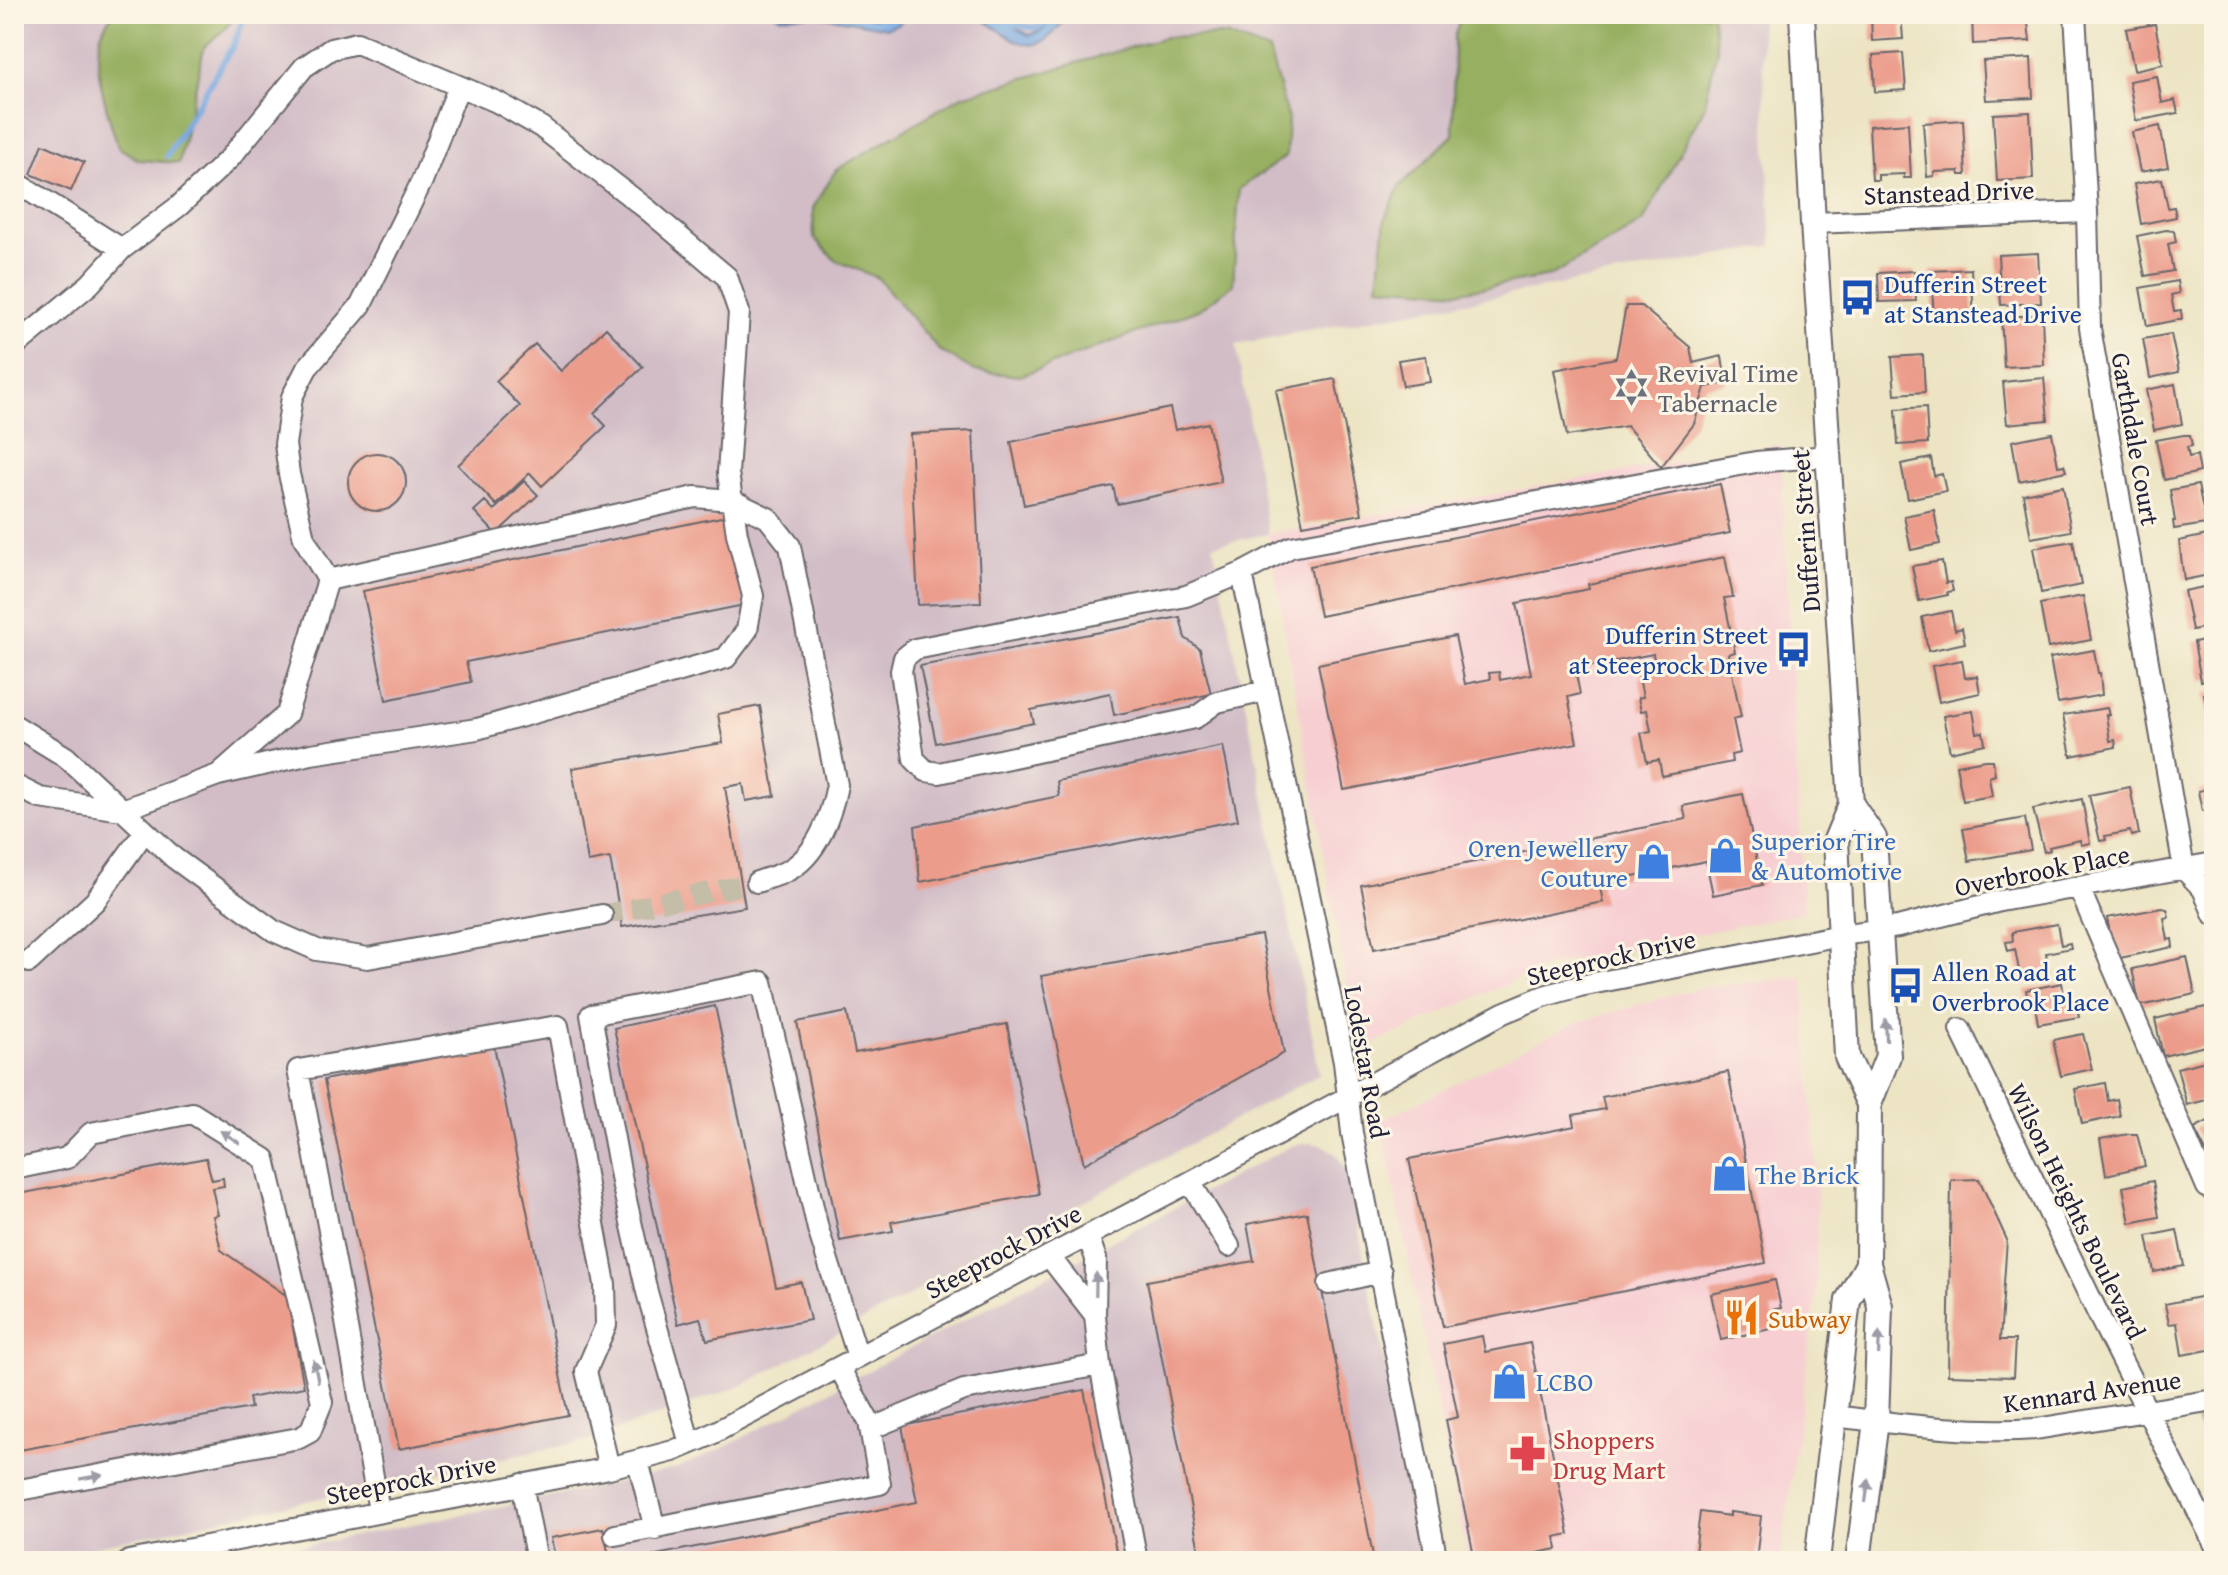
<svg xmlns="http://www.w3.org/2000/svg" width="2228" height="1575" viewBox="0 0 2228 1575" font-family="'Gentium Book Plus',serif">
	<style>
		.built { fill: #f7cfd3 }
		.industrial { fill: #d2bdc7 }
		.green { fill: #bdcb6d; stroke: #707654; stroke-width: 2 }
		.forest { fill: #96af60; stroke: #5c684e; stroke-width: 2 }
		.water { fill: #76a7e1; stroke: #4c648e; stroke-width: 2 }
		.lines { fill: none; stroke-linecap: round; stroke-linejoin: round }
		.stream { stroke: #76a7e1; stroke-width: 6 }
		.building { fill: #ec9c8b }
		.minor-tunnel { stroke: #c4bda8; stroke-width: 20; stroke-dasharray: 20 10; stroke-linecap: butt }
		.minor-casing { stroke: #69666b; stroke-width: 24 }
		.major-casing { stroke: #69666b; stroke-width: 28 }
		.minor { stroke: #fff; stroke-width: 20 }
		.major { stroke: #fff; stroke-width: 24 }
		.oneway { fill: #9c9ca7 }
		.labels { text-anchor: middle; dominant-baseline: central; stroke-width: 6; stroke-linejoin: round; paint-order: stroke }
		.street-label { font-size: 26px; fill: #22223b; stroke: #fcf5e5 }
		.transit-label { font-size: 26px; fill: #164399; stroke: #fcf5e5; text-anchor: start }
		.worship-label { font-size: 26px; fill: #5b616d; stroke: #fcf5e5; text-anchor: start }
		.shop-label { font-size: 26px; fill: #366cbe; stroke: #fcf5e5; text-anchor: start }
		.food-label { font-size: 26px; fill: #c56008; stroke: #fcf5e5; text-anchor: start }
		.health-label { font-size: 26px; fill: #be3a42; stroke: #fcf5e5; text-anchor: start }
	</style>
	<rect width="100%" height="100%" fill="#fcf5e5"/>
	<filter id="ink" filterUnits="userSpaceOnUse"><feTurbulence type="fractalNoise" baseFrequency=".0125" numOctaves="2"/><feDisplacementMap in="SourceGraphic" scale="16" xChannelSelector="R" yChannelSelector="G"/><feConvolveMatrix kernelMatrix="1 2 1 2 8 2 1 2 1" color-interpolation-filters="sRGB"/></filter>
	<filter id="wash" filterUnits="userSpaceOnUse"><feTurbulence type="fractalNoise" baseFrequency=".006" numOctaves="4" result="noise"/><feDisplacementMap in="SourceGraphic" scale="32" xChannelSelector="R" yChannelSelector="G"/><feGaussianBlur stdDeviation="1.8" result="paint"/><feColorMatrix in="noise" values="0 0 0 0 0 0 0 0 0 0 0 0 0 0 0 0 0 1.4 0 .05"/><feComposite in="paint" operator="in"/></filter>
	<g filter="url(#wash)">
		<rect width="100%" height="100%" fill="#ece4c3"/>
		<path class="built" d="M1780 444 1804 912 1546 966 1358 1051 1268 534Z
			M1803 977 1817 1175 1816 1297 1780 1561H1468L1381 1121 1575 1023 1698 988Z"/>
		<path class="industrial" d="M14 14H1760L1772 246 1236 344 1268 534 1213 545 1320 1074 743 1385 589 1440 89 1548 57 1561H14Z
			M1308 1143 1323 1145 1337 1155 1347 1172 1424 1561H230L612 1484 677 1468 727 1446 1291 1146Z"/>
		<path class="green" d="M2214 1414V1458L2195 1417Z"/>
		<path class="forest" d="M114 14H237L225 29 204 47 179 163 139 160 118 147C108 113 81 42 114 14Z
			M1462 14H1712L1717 49 1704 108 1643 222 1550 276 1460 292 1378 286 1385 218 1400 186 1453 135 1454 37Z
			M1225 35 1269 51 1288 119 1286 156 1239 189 1233 285 1198 310 1020 376 975 371 939 350 878 278 835 260 814 238 813 208 836 170 962 96 1166 37Z"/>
		<path class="water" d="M775 14H860L872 18 907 14 900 23 887 28 816 15 779 17Z
			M973 14H990L1029 35C1043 31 1049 27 1055 14H1068C1033 70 1015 36 973 14Z"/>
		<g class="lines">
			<path class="stream" d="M846 14H880
				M1004 23 1036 28 1063 17 1065 14
				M167 156 234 44 245 14"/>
		</g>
		<g id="blocks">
			<path class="building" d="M1871 14H1901L1903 39 1872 41Z
				M1972 14H2027L2030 41 1973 44Z
				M2155 24 2163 64 2134 70 2126 29Z
				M1903 53 1906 90 1875 92 1873 55Z
				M2031 58 2033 98 1986 100 1983 61Z
				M2157 76 2162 103 2175 100 2178 113 2136 121 2129 81Z
				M2030 112 2033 179 1997 181 1993 114Z
				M1963 120 1966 175H1960L1959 171 1934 172V176L1927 177 1923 123Z
				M1908 123 1911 178H1904V174L1878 175V180H1872L1869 126Z
				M2160 126 2168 167 2140 172 2132 132Z
				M43 144 84 162 71 191 31 174Z
				M2162 179 2168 208 2174 207 2176 217 2141 224 2134 184Z
				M2166 230 2174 231 2176 242 2168 244 2173 271 2145 276 2137 236Z
				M2038 253 2041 303 2001 305 1998 255Z
				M1971 269 1974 317 1934 319 1931 271Z
				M1914 271 1916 301 1879 302 1878 273Z
				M2177 281 2179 293 2171 295 2174 312 2181 311 2182 319 2147 326 2140 288Z
				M1626 306H1641L1690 347 1693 363 1722 356 1726 383 1705 387 1694 424 1661 467 1627 426 1567 436 1554 370 1616 358Z
				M2042 315 2044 365 2004 367 2001 317Z
				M606 328 643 367 594 413 606 426 542 486 530 473 496 505 458 465 520 406 496 381 535 344 561 371Z
				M2171 334 2179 372 2150 378 2143 339Z
				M1923 355 1925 392 1895 394 1892 357Z
				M1426 356 1430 382 1403 386 1398 360Z
				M2044 378 2048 420 2007 424 2003 382Z
				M1335 379 1362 514 1303 525 1276 390Z
				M2175 384 2182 424 2154 430 2146 390Z
				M1926 407 1928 443 1898 445 1896 409Z
				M1170 408 1175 430 1208 423 1221 482 1117 504 1113 486 1024 505 1011 442Z
				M973 431 981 602 918 605 910 434Z
				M2052 433 2058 466 2064 465 2066 471 2019 481 2012 441Z
				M2184 435H2190L2192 446 2187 447 2189 457 2197 455 2200 472 2164 480 2156 440Z
				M348 482a29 29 0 1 1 58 0a29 29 0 1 1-58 0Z
				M1931 458 1934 476 1942 474 1946 491 1908 499 1901 464Z
				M524 481 538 495 496 534 474 511 485 501 494 510Z
				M1720 484 1730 533 1320 616 1310 566Z
				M2198 485 2206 524 2174 529 2173 521H2175L2170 490Z
				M2063 486 2071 531 2031 538 2023 494Z
				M1934 510 1940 544 1911 550 1904 516Z
				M726 516 744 605 466 662 471 682 386 700 363 591Z
				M2207 535 2214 574 2184 580 2179 541Z
				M2073 541 2081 585 2041 593 2033 548Z
				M1725 557 1733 597 1724 598 1735 652 1728 654 1741 717 1733 719 1740 753 1731 755 1732 762 1662 776 1659 760 1647 762 1641 733 1651 731 1647 710 1641 711 1638 698 1643 697 1639 677H1642L1641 669 1655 666 1653 654 1575 669 1580 694 1568 697 1577 743 1344 790 1318 664 1455 636 1465 684 1490 679 1489 673 1499 672 1500 680 1531 674 1517 603 1589 589 1588 584Z
				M1942 561 1946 583 1951 582 1953 591 1947 592 1948 595 1919 601 1912 566Z
				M2213 585 2214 626 2192 630 2184 591Z
				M2083 596 2091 640 2048 648 2040 604Z
				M1951 611 1955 630 1962 628 1965 643 1928 651 1922 617Z
				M1180 617 1185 638 1200 649 1211 694 1114 715 1110 693 1031 710 1034 723 936 743 920 666Z
				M2214 638V679L2201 681 2194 642Z
				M2094 650 2098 673H2100L2102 695 2058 703 2050 658Z
				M1962 660 1965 678 1977 676 1980 693 1939 702 1932 666Z
				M2214 692V729H2211L2204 694Z
				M760 706 775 796 746 801 743 784 725 787 745 907 622 927 610 858 588 862 572 768 723 743 718 714Z
				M2107 708 2109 715H2106L2110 741 2115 740 2116 747 2071 756 2063 715Z
				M1973 711 1977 733 1983 732 1985 744 1950 752 1943 716Z
				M1223 746 1238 820 920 882 915 826 1059 796 1057 781Z
				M1986 760H1993L1995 775 1989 777 1992 796 1963 801 1956 765Z
				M2130 787 2139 834 2131 836 2130 831 2105 836 2106 840 2100 841 2089 795Z
				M2214 787V815L2210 816 2209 810 2202 811 2198 791Z
				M1743 794 1762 885 1713 895 1706 861 1599 883 1603 902 1374 949 1361 885 1686 819 1683 806Z
				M2082 799 2090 843 2081 845 2080 840 2049 847 2050 850 2044 852 2033 809Z
				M2025 818 2031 850 1969 861 1963 829Z
				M2162 908 2167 909 2169 917 2164 918 2168 940 2172 939 2173 947 2115 959 2107 918Z
				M2057 924 2061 945 2070 943 2071 948 2046 953 2049 971 2020 976 2015 949 2008 951 2006 942 2013 941 2012 932Z
				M1261 935 1284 1053 1084 1164 1041 976Z
				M2187 957 2195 994 2140 1006 2132 969Z
				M2062 983 2065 1001 2075 999 2079 1017 2038 1024 2034 999 2028 1000 2026 990Z
				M715 1006 776 1287 801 1282 810 1320 707 1340 700 1318 678 1324 614 1028Z
				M2210 1006 2214 1044 2163 1056 2155 1019Z
				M847 1012 855 1053 1007 1024 1039 1194 891 1222 893 1231 840 1241 797 1022Z
				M2083 1034 2092 1069 2061 1076 2053 1040Z
				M494 1046 568 1415 399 1449 324 1080Z
				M2214 1059V1098L2187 1105 2177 1068Z
				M1728 1072 1766 1263 1443 1327 1409 1159 1575 1126 1573 1115 1605 1109 1602 1097Z
				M2105 1083 2108 1101 2117 1099 2120 1116 2082 1124 2075 1089Z
				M2214 1118V1167L2194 1128Z
				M2129 1134H2137L2145 1166 2106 1175 2100 1139Z
				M206 1158 212 1180 223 1178 224 1186 212 1188 218 1215 213 1216 221 1250 287 1296 304 1387 249 1398 251 1408 14 1451V1195Z
				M1979 1179 2007 1240 2000 1340H2015L2013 1377 1948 1375 1951 1180Z
				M2153 1181 2159 1217 2130 1223 2123 1187Z
				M1307 1213 1374 1561H1201L1147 1281 1254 1261 1247 1224Z
				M2177 1230 2184 1266 2154 1272 2147 1236Z
				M1775 1280 1781 1308 1771 1310 1775 1328 1721 1340 1711 1294Z
				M2214 1294V1349L2182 1355 2177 1323 2169 1324 2165 1304Z
				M1482 1336 1485 1352 1530 1343 1569 1534 1555 1537 1557 1549 1512 1558 1513 1561H1475L1446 1420 1458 1417 1443 1344Z
				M1084 1390 1118 1561H627L917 1502 902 1426Z
				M1700 1512 1730 1516V1512L1761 1516 1756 1561H1694Z
				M603 1528 610 1561H556L551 1538Z"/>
		</g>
	</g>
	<g filter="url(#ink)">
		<use href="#blocks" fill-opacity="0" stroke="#69666b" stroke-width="2"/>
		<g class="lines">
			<path class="minor-tunnel" d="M602 915 757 882"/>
			<defs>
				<path id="minor" d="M2075 14 2087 212 2090 328 2184 869
					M14 181 122 249
					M1813 223 2087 212
					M14 347 90 284 122 249 179 206 230 158 304 67 331 49 357 43 497 102 541 127 648 210 727 277 739 312 728 473 737 534 753 596 747 630 726 658 477 729 311 754 218 775
					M1242 573 1344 1062 1352 1133 1437 1561
					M328 580 695 497 731 500 768 518 790 546 837 785C831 816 817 856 787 871 778 876 767 878 757 882
					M1266 691 1217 702 1195 718 939 773 926 771 914 759 901 671 904 658 915 649 1186 596 1242 573 1291 547 1756 462 1828 456
					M14 725 66 757 174 858 274 931 317 950 368 958 602 915
					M14 785 40 798 122 810 218 775 287 714 328 580 304 538 289 474 285 444 292 397 307 368 361 305 422 181 459 86
					M2184 869 2203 889 2214 915
					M2079 888 2207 1187 2214 1191
					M29 962 95 901 145 831
					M1960 1029 2102 1322 2214 1543
					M14 1169 67 1158 91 1133 192 1113 265 1159 322 1402 310 1432 299 1438 14 1491
					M1190 1182 1229 1246
					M1049 1256 1095 1315 1096 1259 1088 1236
					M1329 1284 1381 1272
					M1095 1315 1100 1365 1137 1561
					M1834 1416C1901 1424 1968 1434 2036 1429L2214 1400
					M870 1429 964 1390 1100 1365
					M690 1444 647 1292 623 1187 591 1015 762 982 818 1229 858 1357
					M638 1461 655 1529
					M522 1484 537 1561
					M379 1511 339 1282 298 1070 558 1026 605 1284 606 1325 586 1371 609 1468
					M615 1535 880 1484 869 1422 839 1367
					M129 1561 609 1468 673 1451 706 1437 1190 1182 1503 1013 1544 996 1580 986 1841 935 1898 927 2000 901 2214 863"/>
				<path id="major" d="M1802 14 1813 223 1851 804 1836 840 1847 1057 1869 1104
					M1851 804 1874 838 1888 1056 1869 1104 1868 1264 1880 1306 1876 1421 1858 1561
					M1817 1561 1848 1300 1868 1264"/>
			</defs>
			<use href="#minor" class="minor-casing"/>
			<use href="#major" class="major-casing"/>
			<use href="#minor" class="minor"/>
			<use href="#major" class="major"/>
		</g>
		<defs><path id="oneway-solid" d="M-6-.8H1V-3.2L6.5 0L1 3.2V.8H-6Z" transform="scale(2)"/></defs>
		<g class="oneway">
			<use href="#oneway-solid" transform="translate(1886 1030) rotate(-93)"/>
			<use href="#oneway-solid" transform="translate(230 1137) rotate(-148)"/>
			<use href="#oneway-solid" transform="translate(1096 1284) rotate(-89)"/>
			<use href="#oneway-solid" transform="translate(1879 1343) rotate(-88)"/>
			<use href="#oneway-solid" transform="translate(316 1371) rotate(-102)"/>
			<use href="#oneway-solid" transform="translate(91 1477) rotate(-10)"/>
			<use href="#oneway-solid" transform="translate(1867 1491) rotate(-83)"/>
		</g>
	</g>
	<defs>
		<symbol id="bus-bare" viewBox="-9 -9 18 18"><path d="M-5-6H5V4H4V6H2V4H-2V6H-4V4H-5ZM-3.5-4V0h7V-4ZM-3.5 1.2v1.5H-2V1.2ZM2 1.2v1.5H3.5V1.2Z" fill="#1a4fb4" stroke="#fcf5e5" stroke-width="2.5" paint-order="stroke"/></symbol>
		<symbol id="synagogue-bare" viewBox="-9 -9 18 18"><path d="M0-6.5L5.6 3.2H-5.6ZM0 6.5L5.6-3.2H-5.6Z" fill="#6b7280" stroke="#fcf5e5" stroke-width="2.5" paint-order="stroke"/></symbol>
		<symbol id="shop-bare" viewBox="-9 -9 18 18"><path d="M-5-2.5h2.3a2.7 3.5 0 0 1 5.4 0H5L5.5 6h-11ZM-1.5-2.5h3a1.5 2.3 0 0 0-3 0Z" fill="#3f7fe0" stroke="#fcf5e5" stroke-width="2.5" paint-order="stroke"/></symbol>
		<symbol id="restaurant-bare" viewBox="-9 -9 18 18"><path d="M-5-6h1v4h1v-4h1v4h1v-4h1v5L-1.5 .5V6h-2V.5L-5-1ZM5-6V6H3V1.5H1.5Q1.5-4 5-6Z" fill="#e8710a" stroke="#fcf5e5" stroke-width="2.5" paint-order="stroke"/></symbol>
		<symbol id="pharmacy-bare" viewBox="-9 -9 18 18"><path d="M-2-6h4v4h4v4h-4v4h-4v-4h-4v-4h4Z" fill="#e0444e" stroke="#fcf5e5" stroke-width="2.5" paint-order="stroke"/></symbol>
	</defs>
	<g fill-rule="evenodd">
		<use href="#bus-bare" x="1832" y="272" width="51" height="51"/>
		<use href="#synagogue-bare" x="1606" y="362" width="51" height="51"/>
		<use href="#bus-bare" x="1768" y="624" width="51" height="51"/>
		<use href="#shop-bare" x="1700" y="830" width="51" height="51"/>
		<use href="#shop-bare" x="1628" y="836" width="51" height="51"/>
		<use href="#bus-bare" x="1880" y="960" width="51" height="51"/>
		<use href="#shop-bare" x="1704" y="1148" width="51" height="51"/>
		<use href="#restaurant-bare" x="1716" y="1292" width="51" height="51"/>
		<use href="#shop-bare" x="1484" y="1356" width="51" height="51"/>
		<use href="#pharmacy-bare" x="1502" y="1428" width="51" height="51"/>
	</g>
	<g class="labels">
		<g class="street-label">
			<text transform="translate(1949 192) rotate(-2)">Stanstead Drive</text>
			<text transform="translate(2136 439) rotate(80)">Garthdale Court</text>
			<text transform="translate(1805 531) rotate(-94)">Dufferin Street</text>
			<text transform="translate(2042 870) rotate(-11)">Overbrook Place</text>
			<text transform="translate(1611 957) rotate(-13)">Steeprock Drive</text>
			<text transform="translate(1367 1062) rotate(80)">Lodestar Road</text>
			<text transform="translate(2077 1211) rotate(64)">Wilson Heights Boulevard</text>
			<text transform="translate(1003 1251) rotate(-28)">Steeprock Drive</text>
			<text transform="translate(2092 1391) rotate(-8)">Kennard Avenue</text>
			<text transform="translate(411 1479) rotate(-11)">Steeprock Drive</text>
		</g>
		<g class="transit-label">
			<text x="1884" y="283">Dufferin Street<tspan x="1884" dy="30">at Stanstead Drive</tspan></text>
			<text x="1768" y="634" text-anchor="end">Dufferin Street<tspan x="1768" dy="30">at Steeprock Drive</tspan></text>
			<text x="1932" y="971">Allen Road at<tspan x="1932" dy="30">Overbrook Place</tspan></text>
		</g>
		<g class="worship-label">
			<text x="1658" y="372">Revival Time<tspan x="1658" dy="30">Tabernacle</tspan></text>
		</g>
		<g class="shop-label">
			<text x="1751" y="840">Superior Tire<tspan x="1751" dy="30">&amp; Automotive</tspan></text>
			<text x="1628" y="847" text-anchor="end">Oren Jewellery<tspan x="1628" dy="30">Couture</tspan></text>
			<text x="1755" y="1174">The Brick</text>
			<text x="1536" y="1381">LCBO</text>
		</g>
		<g class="food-label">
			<text x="1768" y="1318">Subway</text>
		</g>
		<g class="health-label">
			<text x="1553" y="1439">Shoppers<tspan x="1553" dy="30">Drug Mart</tspan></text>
		</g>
	</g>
	<rect width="2228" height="1575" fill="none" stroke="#fcf5e5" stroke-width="48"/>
</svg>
